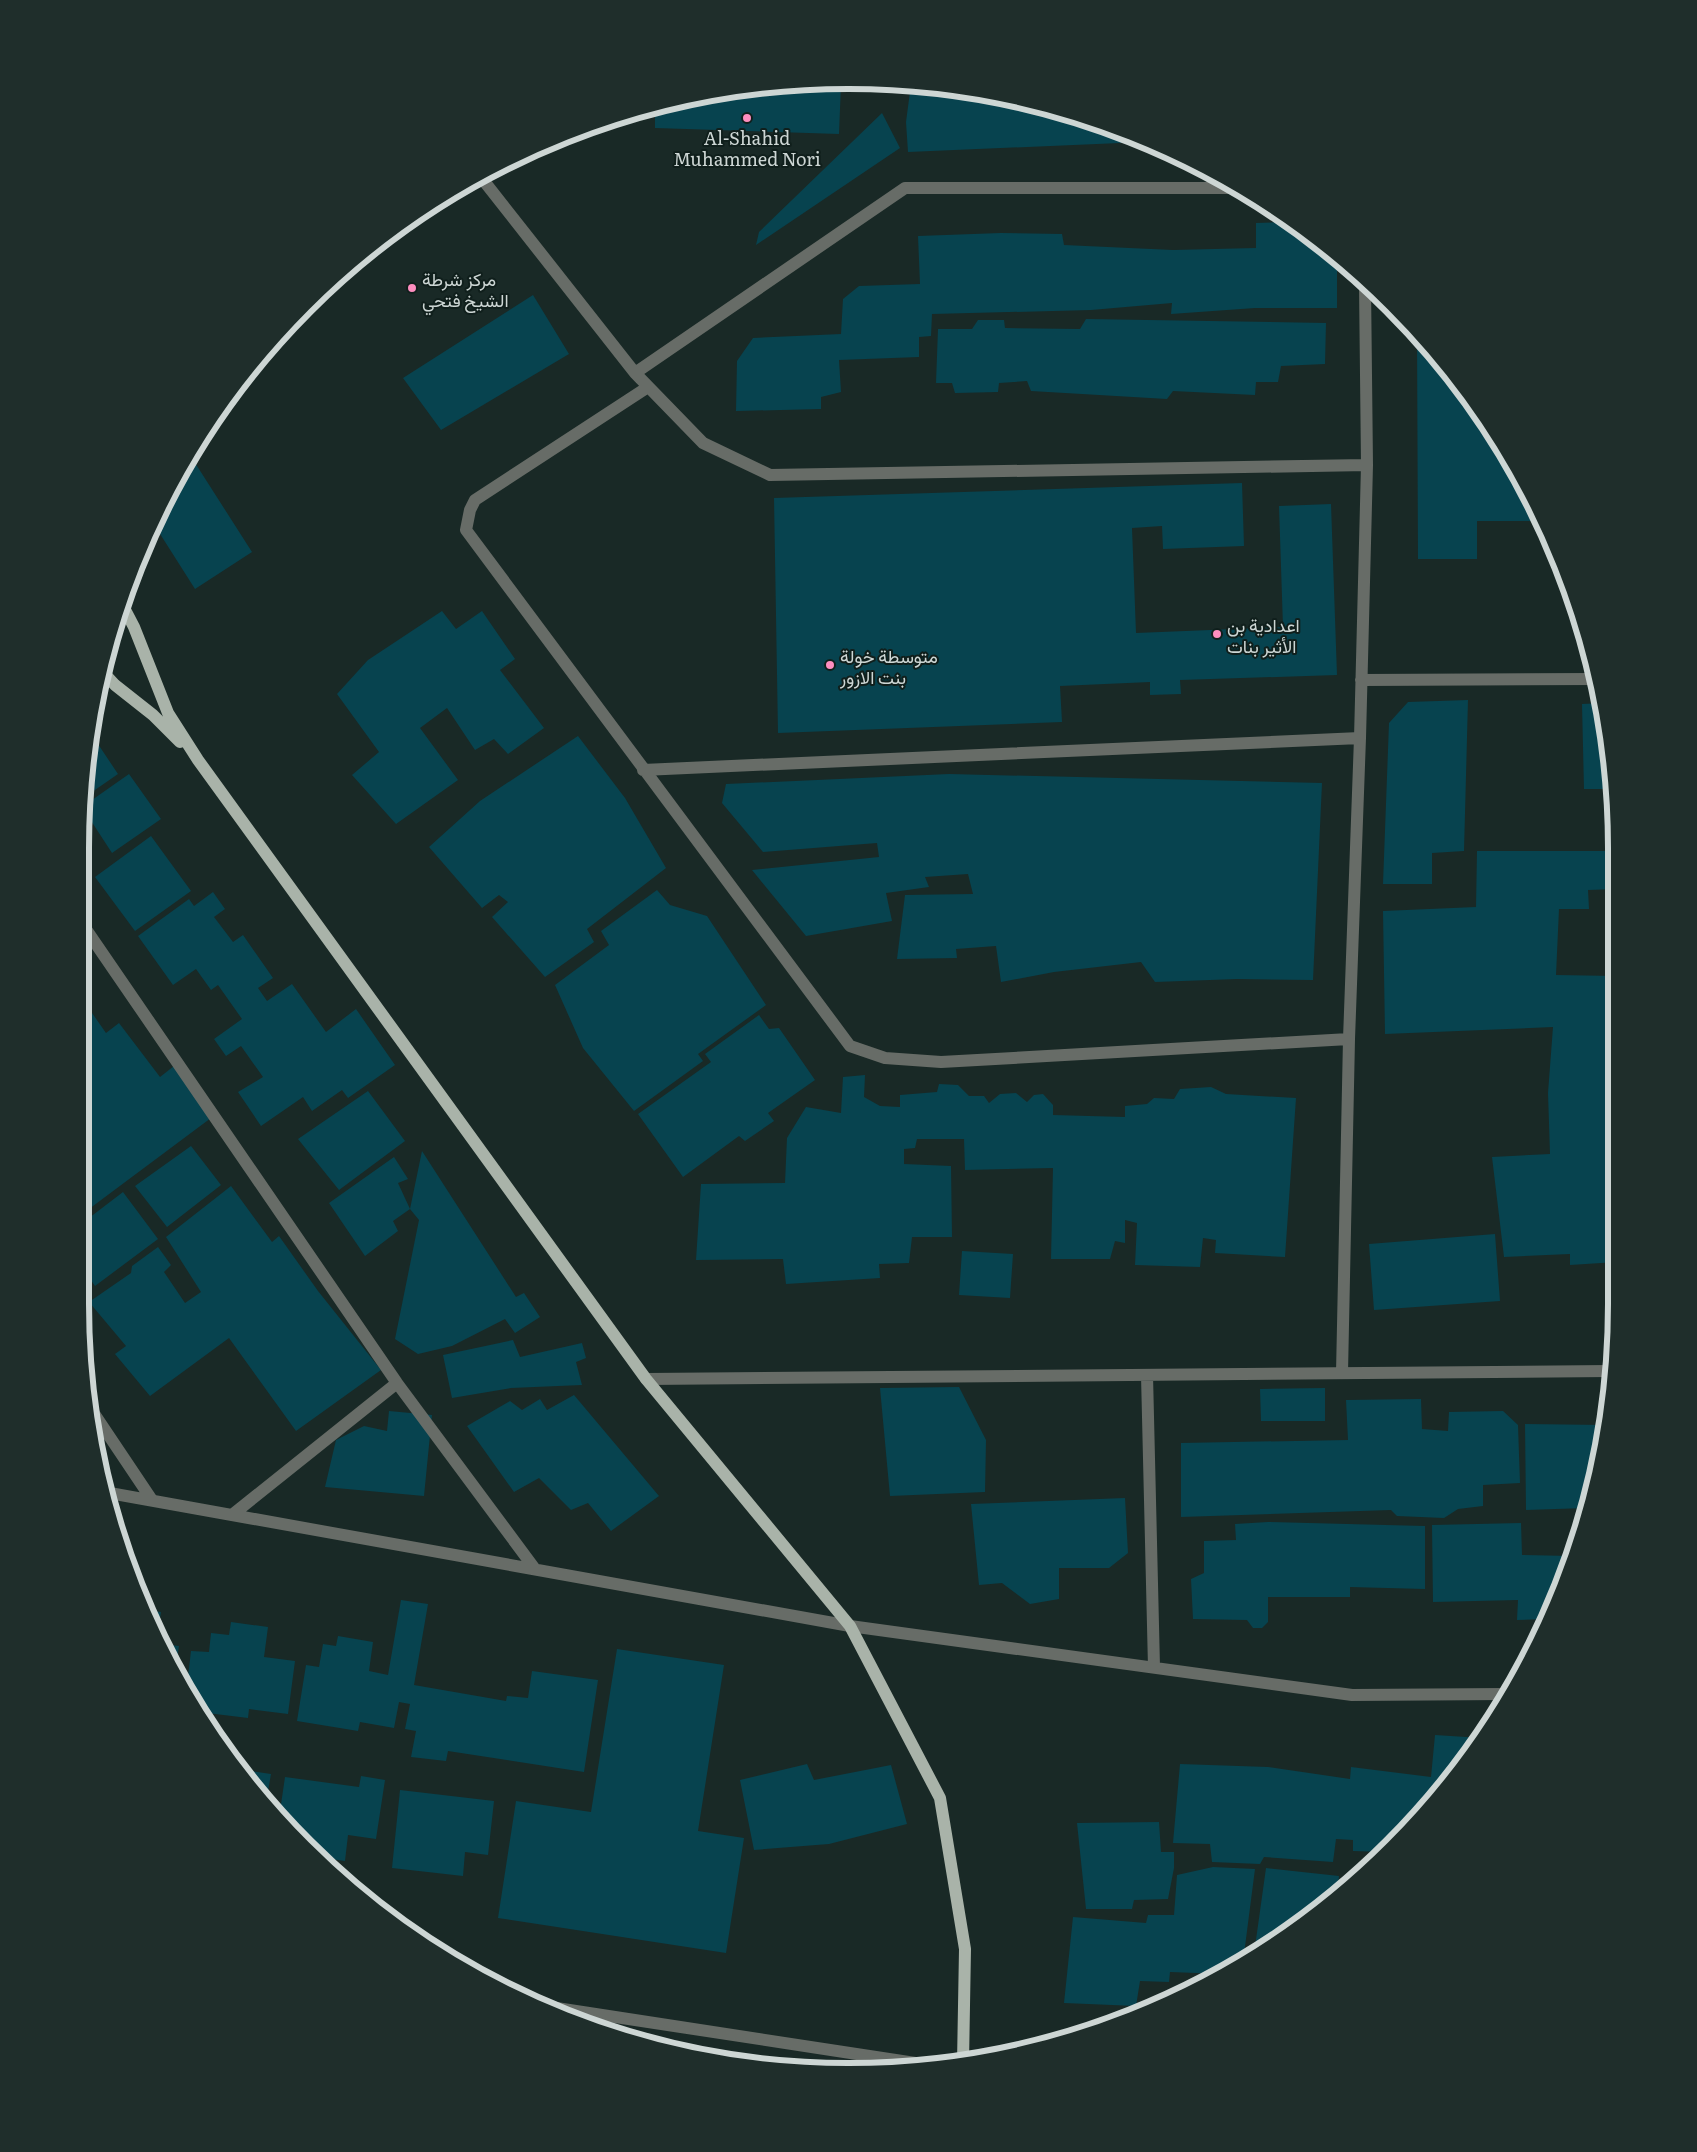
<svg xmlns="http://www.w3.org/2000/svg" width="1697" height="2152" viewBox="0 0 1697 2152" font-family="Literata,Vazirmatn,serif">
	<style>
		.building { fill: #07434f }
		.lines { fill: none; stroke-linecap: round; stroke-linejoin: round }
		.minor { stroke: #676c67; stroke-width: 12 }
		.major { stroke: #a9b3a9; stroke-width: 12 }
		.poi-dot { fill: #fd8ebf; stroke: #101f1c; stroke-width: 2 }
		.labels { text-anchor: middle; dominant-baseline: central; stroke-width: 4; stroke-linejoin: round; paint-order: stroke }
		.poi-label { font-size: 18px; fill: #cdd6d4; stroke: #101f1c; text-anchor: start }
		.rim { fill: none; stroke: #cdd6d4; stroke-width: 6 }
	</style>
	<rect width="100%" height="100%" fill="#192926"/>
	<path class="building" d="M841 84 839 134 655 128V108L748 87Z
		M911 84 1047 106 1143 142 908 152 906 122Z
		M882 113 900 148 756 245 759 232Z
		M1290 222 1316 239 1337 258V308H1255L1171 314 1172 303 1091 310 932 314 931 336 919 337V357L839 360 841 392 821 397V409L736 411 737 361 753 338 841 334 843 299 859 286 920 284 918 236 1001 233 1062 234 1064 245 1173 250 1256 248V223Z
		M533 295 569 354 441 430 403 378Z
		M1086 319 1326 323 1325 364 1281 366 1278 382H1256L1255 395 1173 391 1167 399 1031 391 1027 381 999 383 998 392 955 393 952 383H936L938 329H972L978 320H1004L1005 328 1080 329Z
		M1417 333 1426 342 1514 464 1540 521H1477V559H1418Z
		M190 455 252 552 195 589 155 526 183 465Z
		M1242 483 1244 546 1163 549 1162 526 1132 528 1136 633 1283 627 1279 506 1331 504 1337 675 1180 680 1181 694 1150 695V682L1060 686 1062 722 778 733 774 498Z
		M442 611 456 629 482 611 515 659 500 670 544 728 508 754 494 739 475 750 447 708 420 728 458 780 396 824 352 775 379 752 337 694 368 660Z
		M95 697 100 705 93 710 95 699Z
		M1468 700 1464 851 1432 853V884H1383L1389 723 1408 702Z
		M1603 703 1614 789H1584L1582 704Z
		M90 732 118 774 82 799Z
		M578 736 625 798 666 868 587 929 594 942 545 977 492 917 508 902 499 895 482 908 429 847 480 801Z
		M129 774 161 819 112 853 82 807Z
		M949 774 1322 783 1313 980 1237 979 1155 982 1141 962 1054 972 1001 982 996 946 956 949 957 958 897 959 905 895 973 894 968 874 925 877 929 887 886 893 892 921 806 936 752 870 879 857 877 843 763 852 722 803 726 784Z
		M151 836 191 891 135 931 95 877Z
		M1477 851H1616V889L1588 890 1589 909H1559L1556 975 1616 976 1617 1262 1570 1265V1254L1504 1257 1492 1157 1550 1154 1548 1093 1553 1027 1385 1034 1383 911 1476 907Z
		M657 890 670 905 707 916 766 1005 698 1054 703 1061 634 1111 583 1048 555 985 609 945 601 931Z
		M213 892 225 909 214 917 233 942 243 935 273 978 258 988 267 1001 292 984 326 1032 356 1009 395 1065 348 1098 342 1090 312 1111 303 1097 261 1126 238 1092 263 1077 241 1046 226 1056 214 1039 242 1019 218 985 211 990 196 969 173 985 138 936 189 899 194 906Z
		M83 1000 106 1033 119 1023 160 1077 174 1066 211 1118 85 1212Z
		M759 1015 769 1029 779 1028 815 1080 768 1113 774 1121 745 1141 739 1136 683 1177 638 1114 711 1062 705 1054Z
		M865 1075 864 1097 880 1106 900 1107V1095L937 1092 939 1084 958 1085 969 1096H984L989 1103 1000 1094 1016 1093 1027 1102 1034 1095 1043 1094 1053 1105V1115L1125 1117V1106L1147 1104 1154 1098 1174 1099 1180 1089 1211 1087 1226 1094 1296 1098 1285 1257 1215 1253 1216 1240 1203 1238 1200 1267 1135 1265 1137 1223 1125 1220V1243L1115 1241 1110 1259H1051L1053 1168 965 1170 964 1139H917L915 1148 904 1149V1164L951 1166 952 1237H912L909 1263 879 1264 880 1278 786 1284 783 1259 696 1260 701 1184 785 1183 787 1138 806 1107 841 1113 843 1077Z
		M368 1091 405 1141 339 1190 298 1139Z
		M191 1146 221 1185 167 1227 135 1186Z
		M422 1151 516 1297 524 1293 540 1317 515 1333 505 1319 452 1346 418 1354 395 1339 419 1220 410 1209Z
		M394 1157 408 1179 398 1183 410 1209 393 1221 398 1231 365 1256 329 1203Z
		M231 1186 272 1242 279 1236 318 1291 381 1370 296 1431 229 1338 150 1396 115 1354 126 1346 89 1302 131 1273 132 1266 158 1247 171 1265 164 1272 185 1303 201 1292 166 1237Z
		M123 1192 158 1239 95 1286 86 1273 85 1221Z
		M1495 1234 1500 1301 1374 1310 1369 1244Z
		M962 1251 1013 1254 1010 1298 959 1295Z
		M513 1340 520 1357 582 1343 586 1358 576 1362 582 1385 511 1388 452 1398 443 1355Z
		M959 1387 986 1440 985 1492 890 1496 880 1388Z
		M1325 1388V1421H1261L1260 1389Z
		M574 1395 659 1496 611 1531 588 1503 571 1510 539 1478 514 1492 467 1426 510 1401 522 1410 540 1399 547 1410Z
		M1421 1399 1422 1429 1448 1431 1449 1412 1503 1411 1518 1425 1520 1483 1483 1485V1506L1458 1509 1444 1518 1397 1516 1391 1510 1181 1517V1443L1348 1440 1346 1400Z
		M389 1411 432 1415 424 1496 325 1487 336 1440 364 1426 387 1431Z
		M1525 1424 1605 1425 1602 1453 1586 1508 1526 1510Z
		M1125 1498 1128 1553 1109 1568H1059V1599L1030 1604 1002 1583 979 1585 971 1504Z
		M1268 1522 1425 1526V1589L1350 1587V1597H1268V1622L1262 1628H1253L1247 1620 1193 1619 1191 1579 1204 1573V1541L1236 1540 1235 1524Z
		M1521 1523 1522 1555 1571 1556 1558 1598 1547 1619 1517 1620 1518 1600 1433 1602 1432 1525Z
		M401 1600 428 1604 414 1685 506 1701 507 1696 528 1698 532 1671 598 1680 584 1772 448 1751 446 1761 411 1757 416 1731 405 1729 410 1704 399 1702 394 1728 360 1722 358 1731 297 1721 306 1665 319 1667 323 1644 336 1646 338 1636 373 1642 369 1671 388 1675Z
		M145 1610 161 1612 157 1636 152 1625Z
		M231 1622 268 1627 264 1657 295 1661 288 1714 249 1709 248 1718 199 1712 186 1693 191 1651 209 1652 211 1633 229 1635Z
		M161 1644 179 1646 175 1672Z
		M617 1649 724 1665 698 1831 744 1838 726 1953 498 1918 516 1801 591 1812Z
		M1435 1735 1482 1738 1426 1810 1385 1852 1353 1851V1840L1336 1839 1333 1862 1264 1857 1260 1864 1212 1862 1210 1844 1173 1843 1180 1764 1268 1767 1350 1779 1351 1767 1431 1777Z
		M807 1764 814 1780 891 1765 907 1824 829 1844 754 1850 740 1780Z
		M237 1769 271 1774 266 1803 239 1772Z
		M361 1776 385 1780 376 1839 348 1835 345 1861 317 1857 279 1818 285 1777 359 1787Z
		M400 1790 494 1801 488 1855 465 1852 463 1876 392 1868Z
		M1159 1822 1161 1852H1174V1868L1168 1899 1134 1900 1132 1909H1086L1077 1823Z
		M1213 1867 1255 1869 1243 1962 1223 1974 1170 1972 1169 1982 1140 1981 1136 2006 1064 2003 1073 1917 1146 1923 1148 1915H1174L1177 1875Z
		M1266 1868 1339 1876 1337 1894 1254 1954Z
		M790 2065 813 2068V2070L790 2068Z"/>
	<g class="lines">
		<path class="minor" d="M480 176 635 373 703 443 770 475 1367 465
			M635 373 905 188H1234
			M648 387 475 500 470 510 466 530 850 1046 885 1058 941 1062 1349 1039
			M1361 680 1597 679
			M643 770 1360 738
			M83 925 397 1383 535 1569
			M1342 1373 1349 1039 1360 738 1367 465 1365 285
			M1147 1375 1154 1667
			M646 1379 1610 1371
			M87 1403 152 1500
			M104 1492 850 1626 1352 1695 1507 1694
			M232 1515 397 1383
			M537 2005 935 2066"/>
		<path class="major" d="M121 602 134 627 168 713 198 760 646 1379 850 1626 940 1798 965 1949 963 2063
			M102 671 115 685 153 715 180 742"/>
	</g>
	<g class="poi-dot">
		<circle cx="747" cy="118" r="5"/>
		<circle cx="412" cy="288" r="5"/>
		<circle cx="1217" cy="634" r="5"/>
		<circle cx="830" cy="665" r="5"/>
	</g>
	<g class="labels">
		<g class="poi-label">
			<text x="747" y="137" text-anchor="middle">Al-Shahid<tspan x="747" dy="21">Muhammed Nori</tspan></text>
			<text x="422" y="278">مركز شرطة<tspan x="422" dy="21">الشيخ فتحي</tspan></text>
			<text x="1227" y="624">اعدادية بن<tspan x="1227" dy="21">الأثير بنات</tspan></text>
			<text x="840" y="655">متوسطة خولة<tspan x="840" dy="21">بنت الازور</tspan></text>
		</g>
	</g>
	<path d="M0 0H1697V2152H0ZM848 89H849A759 759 0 0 1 1608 848V1304A759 759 0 0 1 849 2063H848A759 759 0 0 1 89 1304V848A759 759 0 0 1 848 89Z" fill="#1f2e2b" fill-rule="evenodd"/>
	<path class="rim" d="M848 89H849A759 759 0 0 1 1608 848V1304A759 759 0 0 1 849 2063H848A759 759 0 0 1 89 1304V848A759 759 0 0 1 848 89Z"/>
</svg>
